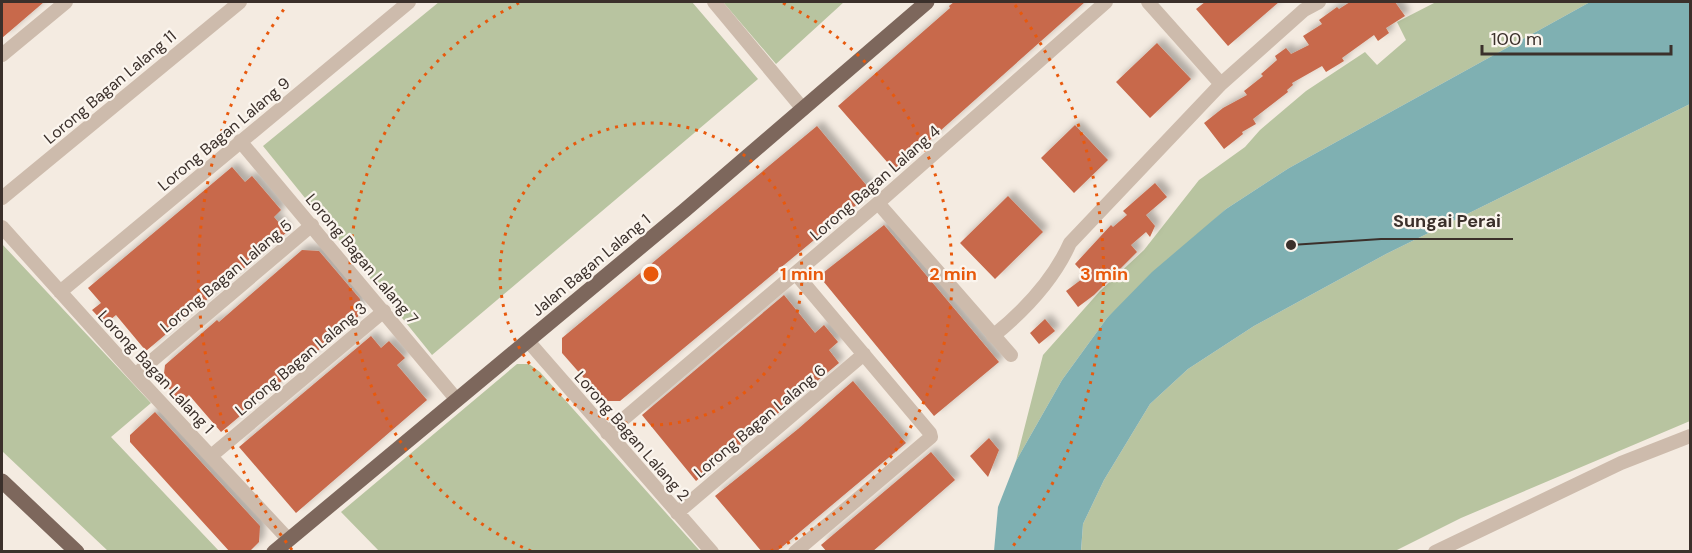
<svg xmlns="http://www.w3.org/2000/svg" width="1692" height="553" viewBox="0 0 1692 553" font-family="'DM Sans',sans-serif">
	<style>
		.green { fill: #b8c4a0 }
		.water { fill: #7fb0b2 }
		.building { fill: #c8694b; filter: url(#shadow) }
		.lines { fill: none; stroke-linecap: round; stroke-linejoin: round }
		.minor { stroke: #cdbbac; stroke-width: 14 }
		.major { stroke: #7d675c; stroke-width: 15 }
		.ring { fill: none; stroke: #e8590c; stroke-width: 3; stroke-dasharray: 3 6 }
		.labels { text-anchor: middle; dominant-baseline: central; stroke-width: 4.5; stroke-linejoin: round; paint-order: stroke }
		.street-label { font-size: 16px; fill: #3b302b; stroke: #fbf5ee }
		.centre { fill: #e8590c; stroke: #fbf5ee; stroke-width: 3 }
		.ring-label { font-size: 18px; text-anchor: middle; font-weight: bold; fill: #e8590c; stroke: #fbf5ee; stroke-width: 4.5; stroke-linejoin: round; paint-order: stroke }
		.leader { fill: none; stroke: #3b302b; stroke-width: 2 }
		.callout-dot { fill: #3b302b; stroke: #fbf5ee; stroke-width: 2 }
		.callout-label { font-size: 18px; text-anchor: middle; font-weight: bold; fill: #3b302b; stroke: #fbf5ee; stroke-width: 4.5; stroke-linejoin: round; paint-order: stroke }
	</style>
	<defs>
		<filter id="shadow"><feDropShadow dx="5.5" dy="-5.5" stdDeviation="3" flood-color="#0004"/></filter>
	</defs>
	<rect width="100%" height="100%" fill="#f4ebe1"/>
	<path class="green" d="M439 2H692L758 79 432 355 263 146Z
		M723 2H844L776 64Z
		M1436 2H1590L1289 168 1226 209 1107 318 1062 380 1016 461 1043 355 1100 291 1144 250 1199 180 1245 147 1260 130 1306 91 1365 52 1377 65 1406 40 1397 22Z
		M1690 104V421L1461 518 1395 551 1081 552 1083 524 1104 480 1150 404 1188 369 1254 326 1386 254Z
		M2 244 151 403 111 437 219 551H108L2 451Z
		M517 364H529L540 372 700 551H379L341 512Z"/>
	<path class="water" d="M1590 2H1690V104L1386 254 1254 326 1188 369 1150 404 1104 480 1083 524 1081 551H994L998 507 1016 461 1062 380 1107 318 1152 272 1226 209 1289 168Z"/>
	<path class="building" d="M2 2H44L2 38Z
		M954 2H1085L895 171 838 106 950 8 949 6Z
		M1205 2H1279L1228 46 1196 9Z
		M1350 2H1395L1405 16 1386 28 1389 33 1378 41 1374 35 1342 58 1344 61 1326 72 1322 66 1292 83 1293 85 1287 90 1288 92 1253 119 1256 124 1242 132 1243 134 1224 149 1204 123 1223 108 1247 95 1244 91 1263 76 1261 74 1277 60 1275 56 1286 48 1291 54 1309 45 1303 36 1322 24 1319 20 1337 7 1339 9Z
		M1157 43 1191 79 1150 118 1116 82Z
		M1075 125 1108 160 1074 193 1041 158Z
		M817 126 872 192 620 401H604L562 353V338Z
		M232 167 245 182 252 176 270 197 281 210 274 217 287 232 146 351 116 315 105 324 92 310 101 303 88 288Z
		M1155 183 1167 197 1146 215 1155 226 1150 237 1146 232 1131 245 1137 252 1094 295 1078 307 1066 291 1086 276 1075 264 1111 225 1113 227 1127 215 1123 211Z
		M1008 196 1043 232 995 279 960 243Z
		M884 225 999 362 934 416 819 276Z
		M302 250 319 251 337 272 360 299 358 317 221 432 189 395 181 402 163 382 165 365 217 320 219 322Z
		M784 295 815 333 824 325 838 342 829 350 839 363 696 481 642 415Z
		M1045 319 1055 331 1039 344 1030 333Z
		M371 336 381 348 389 341 405 358 397 365 427 400 296 513 239 447Z
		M853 381 906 443 776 552H762L715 496 798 429Z
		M155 412 260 526 259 542 249 552H230L130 442V435Z
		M989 438 999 450 988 477 970 456Z
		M931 452 955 480 872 552H827L821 545Z"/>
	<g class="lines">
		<path class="minor" d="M714 2 803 109
			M1148 2 1221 84
			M2 55 66 2
			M240 141 457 400
			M2 198 240 2
			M878 203 1011 355
			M2 227 135 375 288 539
			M60 292 409 2
			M993 336C1024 311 1054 279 1070 243L1221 84 1304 10 1319 2
			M528 341 712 552
			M135 375 312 225
			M607 433 878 203 1106 2
			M211 456 384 311
			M677 513 864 354
			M795 552 931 437 930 433 796 274
			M1435 552 1621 463 1690 436"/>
		<path class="major" d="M2 481 77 552
			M274 552 685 210 927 2"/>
	</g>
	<g class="ring">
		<circle cx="651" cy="274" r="151"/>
		<path d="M531 551A302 302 0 0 1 519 3M783 3A302 302 0 0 1 771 551"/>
		<path d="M292 550A453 453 0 0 1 287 5M1015 5A453 453 0 0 1 1010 550"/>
	</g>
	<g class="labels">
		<g class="street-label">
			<text transform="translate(110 87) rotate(-40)">Lorong Bagan Lalang 11</text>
			<text transform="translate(224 134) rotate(-40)">Lorong Bagan Lalang 9</text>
			<text transform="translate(875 183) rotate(-41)">Lorong Bagan Lalang 4</text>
			<text transform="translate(362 259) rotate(50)">Lorong Bagan Lalang 7</text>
			<text transform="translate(591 265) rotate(-40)">Jalan Bagan Lalang 1</text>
			<text transform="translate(226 276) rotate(-40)">Lorong Bagan Lalang 5</text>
			<text transform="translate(301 359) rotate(-40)">Lorong Bagan Lalang 3</text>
			<text transform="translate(156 372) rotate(47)">Lorong Bagan Lalang 1</text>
			<text transform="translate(760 421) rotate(-40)">Lorong Bagan Lalang 6</text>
			<text transform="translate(632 436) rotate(49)">Lorong Bagan Lalang 2</text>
		</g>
	</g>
	<circle cx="651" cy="274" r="9" class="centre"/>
	<g class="ring-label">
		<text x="802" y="280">1 min</text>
		<text x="953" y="280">2 min</text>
		<text x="1104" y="280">3 min</text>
	</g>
	<path class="leader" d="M1291 245L1381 239H1513"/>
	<circle class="callout-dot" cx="1291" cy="245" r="6"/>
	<g class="callout-label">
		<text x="1447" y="227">Sungai Perai</text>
	</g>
	<rect width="1692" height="553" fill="none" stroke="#3b302b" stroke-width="6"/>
	<path d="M1482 45v9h189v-9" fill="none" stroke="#3b302b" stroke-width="3"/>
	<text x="1491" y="45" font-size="18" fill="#3b302b" stroke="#fbf5ee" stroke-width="4.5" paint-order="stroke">100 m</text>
</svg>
